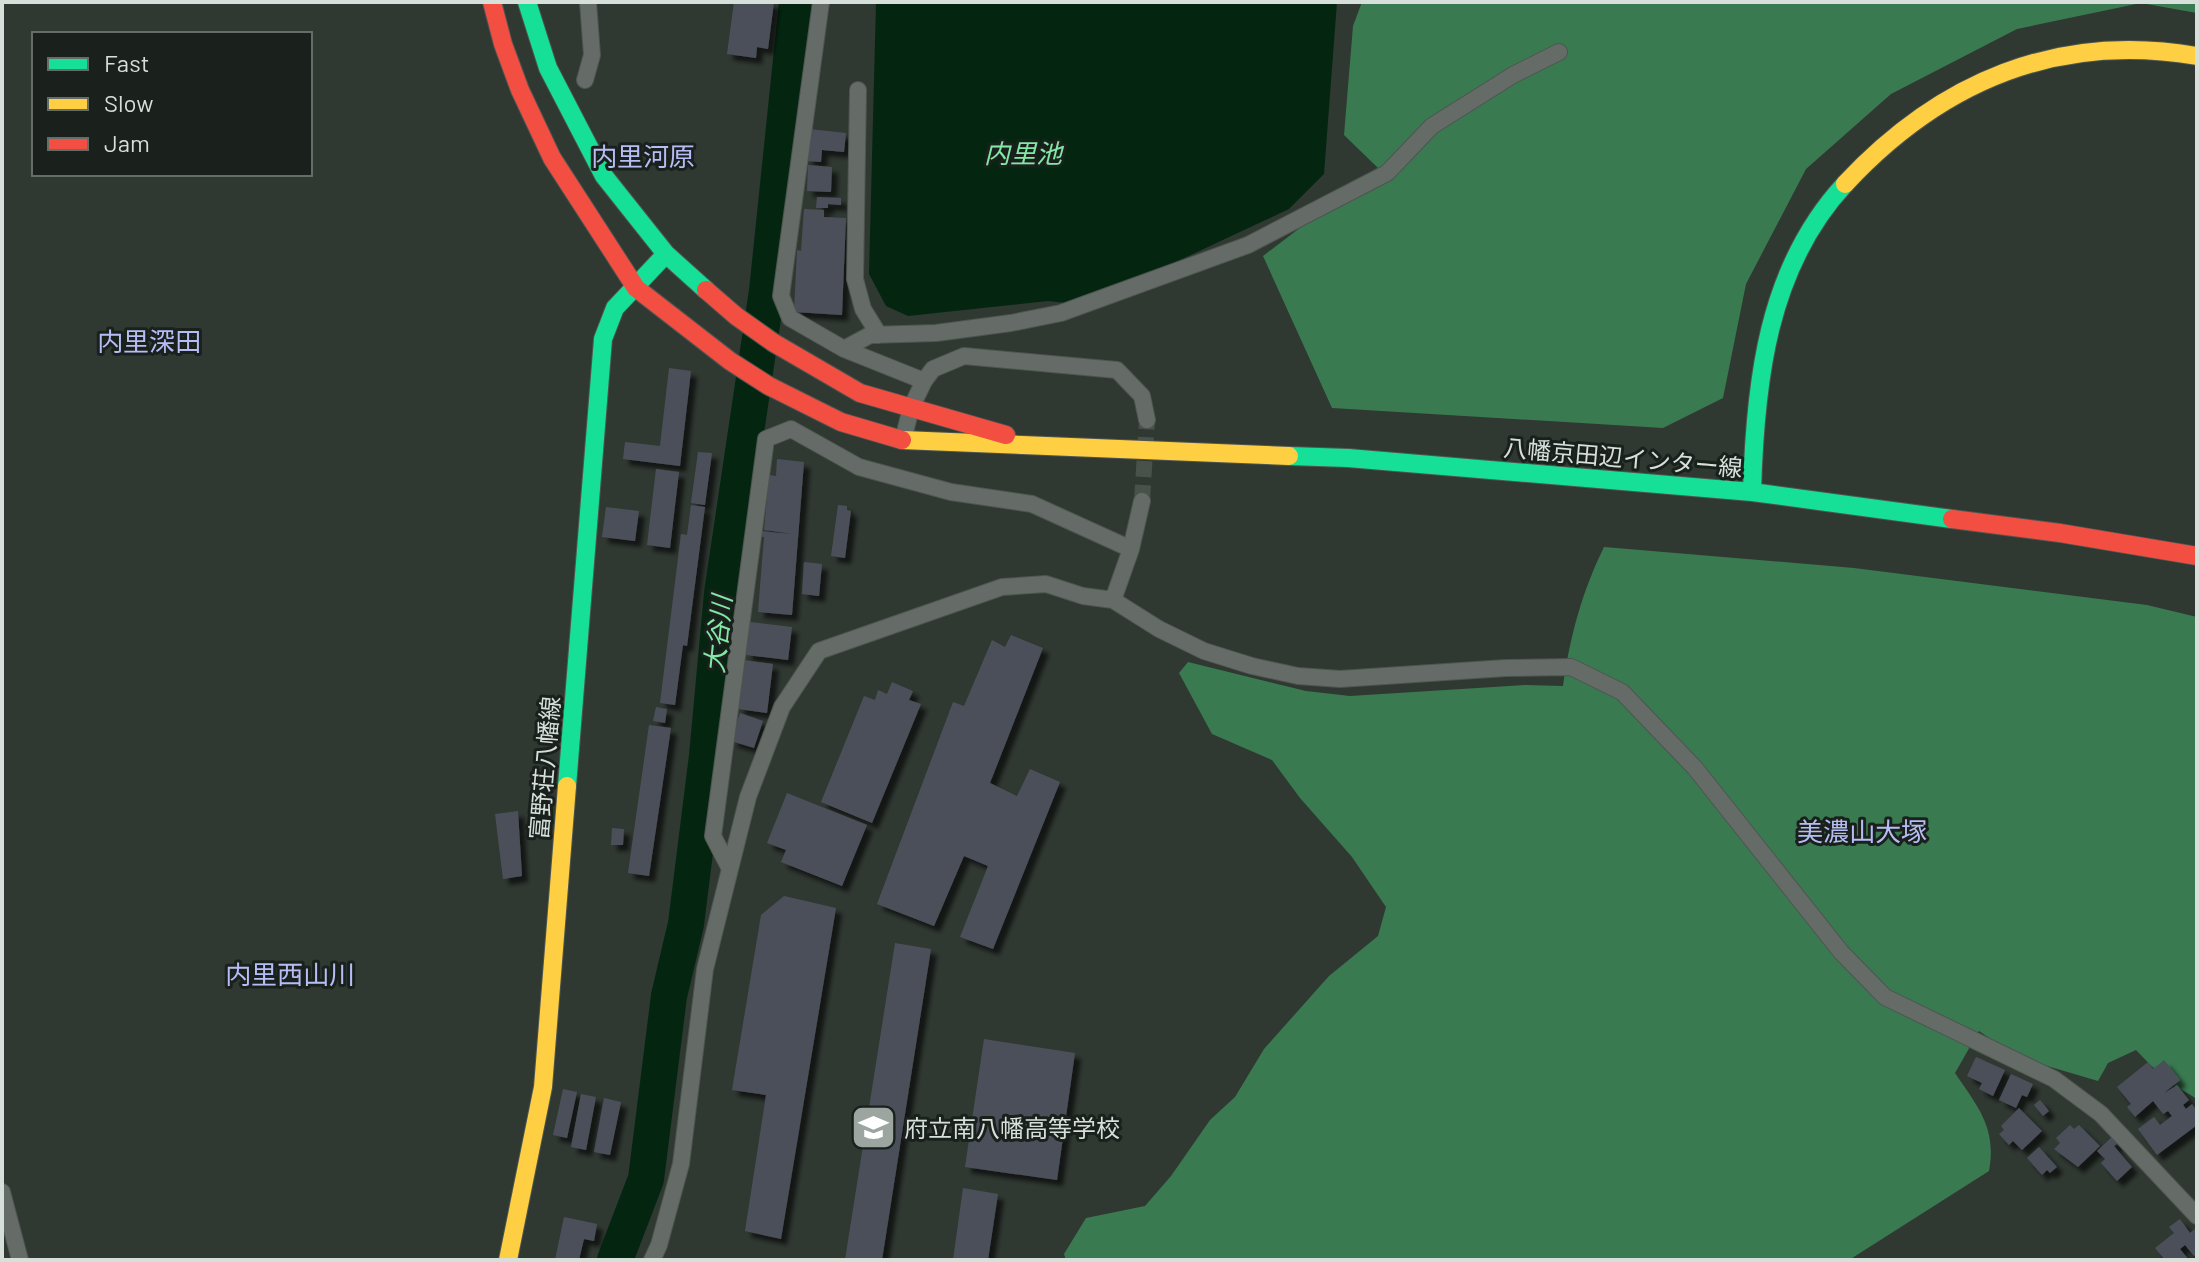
<svg xmlns="http://www.w3.org/2000/svg" width="2199" height="1262" viewBox="0 0 2199 1262" font-family="Barlow,'Noto Sans JP',sans-serif">
	<style>
		.forest { fill: #3a7a51 }
		.water { fill: #042611 }
		.lines { fill: none; stroke-linecap: round; stroke-linejoin: round }
		.river { stroke: #042611; stroke-width: 36 }
		.building { fill: #4c505a; filter: url(#shadow) }
		.street-tunnel { stroke: #49514b; stroke-width: 16; stroke-dasharray: 16 8; stroke-linecap: butt }
		.street-casing { stroke: #4e5550; stroke-width: 18 }
		.fast-casing { stroke: #4e5550; stroke-width: 20 }
		.slow-casing { stroke: #4e5550; stroke-width: 20 }
		.jam-casing { stroke: #4e5550; stroke-width: 20 }
		.street { stroke: #656b67; stroke-width: 16 }
		.fast { stroke: #16e098; stroke-width: 18 }
		.slow { stroke: #ffcf43; stroke-width: 18 }
		.jam { stroke: #f24e42; stroke-width: 18 }
		.labels { text-anchor: middle; dominant-baseline: central; stroke-width: 6; stroke-linejoin: round; paint-order: stroke }
		.street-label { font-size: 24px; fill: #d6dfd9; stroke: #1a211c }
		.poi-label { font-size: 24px; fill: #d6dfd9; stroke: #1a211c; text-anchor: start }
		.water-label { font-size: 26px; font-style: italic; fill: #83e7a6; stroke: #1a211c }
		.neighbourhood-label { font-size: 26px; fill: #b6bdf5; stroke: #1a211c }
	</style>
	<defs>
		<filter id="shadow"><feDropShadow dx="6" dy="6" stdDeviation="2" flood-color="#0009"/></filter>
	</defs>
	<rect width="100%" height="100%" fill="#303832"/>
	<path class="forest" d="M1362 2H2197V13L2141 3 2017 29 1891 94 1806 169 1746 284 1723 398 1663 428 1332 408 1263 256 1378 168 1344 135 1353 26Z
		M1604 547 1854 568 2147 605 2197 617V1099L2164 1079 2136 1050 2108 1063 2098 1081 2017 1057 1979 1031 1955 1073C1978 1107 1997 1128 1989 1171L1849 1260H1066L1064 1254 1086 1218 1145 1206 1171 1176 1210 1120 1235 1097 1264 1049 1329 976 1378 936 1386 907 1352 857 1300 798 1272 760 1212 734 1179 673 1188 662 1306 691 1350 696 1525 685 1563 686C1570 636 1582 592 1604 547Z"/>
	<path class="water" d="M876 2H1337L1324 174 1289 209 1084 305 1048 301 908 316 886 306 869 274Z"/>
	<g class="lines">
		<path class="river" d="M615 1260 646 1179 669 996 686 924 707 756 722 593 767 291 797 2"/>
	</g>
	<path class="building" d="M734 2H774L768 49 757 47 756 58 727 54Z
		M809 129 846 133 844 152 822 150 821 162 807 161Z
		M808 165 832 167 831 192 807 191Z
		M817 197 841 198V205L828 204V208H816Z
		M804 209 824 210V217L846 218 842 315 794 312 797 250 801 251Z
		M669 368 691 371 680 466 623 459 625 442 660 446Z
		M698 452 712 453 705 505 691 503Z
		M777 459 804 462 792 615 758 612 764 537H759V531L793 534 764 530 769 475 776 476Z
		M656 469 679 472 670 548 647 545Z
		M691 505 705 507 687 646 683 645 675 705 660 703 681 534 687 535Z
		M838 505 847 506V510L851 511 845 558 831 556Z
		M606 507 639 511 635 541 602 537Z
		M804 562 822 564 819 596 802 594Z
		M750 622 792 627 788 660 746 655Z
		M1011 635 1043 648 990 783 1017 796 1030 769 1060 782 993 949 960 937 988 866 964 856 934 926 877 904 953 702 964 706 992 640 1005 647Z
		M744 660 773 664 767 713 738 709Z
		M892 682 913 691 909 700 921 704 872 823 821 802 864 696 875 700 878 690 887 694Z
		M656 707 667 709 665 723 653 721Z
		M740 713 763 721 754 748 731 741Z
		M649 725 671 728 649 876 628 873Z
		M787 793 867 825 842 886 781 862 786 850 767 843Z
		M518 811 522 876 503 879 495 814Z
		M612 828 624 829 623 845H611Z
		M784 896 836 908 781 1239 745 1231 766 1095 732 1090 761 915Z
		M895 943 931 949 882 1260H845Z
		M984 1039 1075 1053 1057 1180 965 1167Z
		M1976 1057 2005 1070 1993 1096 1979 1089 1982 1083 1967 1076Z
		M2164 1060 2180 1080 2163 1094 2177 1085 2189 1100 2183 1105 2186 1109 2192 1104 2197 1111V1125L2157 1155 2138 1129 2154 1117 2160 1125 2172 1116 2168 1111 2163 1114 2153 1101 2135 1117 2127 1107 2131 1104 2117 1087 2148 1062 2153 1069Z
		M2011 1074 2033 1084 2027 1097 2022 1095 2016 1108 1999 1100Z
		M563 1089 577 1092 567 1138 553 1135Z
		M581 1094 596 1097 586 1150 571 1147Z
		M604 1098 621 1102 610 1155 594 1152Z
		M2040 1100 2049 1111 2043 1116 2034 1105Z
		M2019 1108 2042 1131 2022 1150 2013 1141 2009 1145 1999 1134 2004 1130 2001 1126Z
		M2070 1125 2074 1129 2079 1125 2100 1146 2078 1167 2054 1149 2060 1143 2056 1138Z
		M2113 1136 2119 1142 2114 1146 2132 1167 2117 1181 2101 1163 2105 1159 2097 1151Z
		M2039 1147 2057 1167 2050 1173 2047 1170 2042 1175 2027 1158Z
		M963 1188 998 1194 988 1260H953Z
		M564 1217 597 1224 594 1241 584 1239 579 1260H555Z
		M2180 1219 2190 1233 2197 1227V1254L2194 1256 2185 1245 2180 1249 2189 1260H2165L2155 1248 2174 1233 2169 1227Z"/>
	<g class="lines">
		<path class="street-tunnel" d="M1142 501 1147 420"/>
		<defs>
			<path id="street" d="M821 2 781 296 790 318 844 349 924 381
				M585 80 592 55 588 2
				M858 90 855 279 863 309 879 335
				M844 349 870 335 936 333 1011 323 1061 313 1248 245 1387 173 1432 126 1513 75 1559 52
				M903 440 911 408 924 381 933 369 964 356 1117 370 1142 396 1147 420
				M1113 600 1131 549 1142 501
				M730 869 713 836 766 439 791 429 859 467 951 492 1032 504 1131 549
				M2 1192 20 1260
				M652 1260 659 1245 681 1164 705 969 748 797 782 707 819 651 1002 587 1046 584 1083 596 1113 600 1159 629 1204 651 1252 666 1298 676 1340 679 1506 668 1571 667 1622 692 1695 768 1841 952 1885 997 2054 1079 2101 1114 2197 1216"/>
			<path id="fast" d="M527 2 548 68 604 176 666 254 706 290
				M1289 456 1348 458 1752 492 1952 519
				M1752 492C1755 383 1767 268 1845 184
				M567 786 603 339 615 308 666 254"/>
			<path id="slow" d="M1845 184C1940 82 2057 32 2197 56
				M902 440 1289 456
				M508 1260 543 1087 567 786"/>
			<path id="jam" d="M492 2 503 44 520 90 552 158 636 288 730 361 769 386 841 422 902 440
				M706 290 736 316 774 343 860 393 1006 435
				M1952 519 2060 533 2197 556"/>
		</defs>
		<use href="#street" class="street-casing"/>
		<use href="#fast" class="fast-casing"/>
		<use href="#slow" class="slow-casing"/>
		<use href="#jam" class="jam-casing"/>
		<use href="#street" class="street"/>
		<use href="#fast" class="fast"/>
		<use href="#slow" class="slow"/>
		<use href="#jam" class="jam"/>
	</g>
	<defs>
		<symbol id="school-square" viewBox="-11 -11 22 22"><rect x="-9" y="-9" width="18" height="18" rx="4" fill="#9ca59f" stroke="#1a211c"/><path d="M0-5L7-2L0 1L-7-2ZM-4 1L0 2.5L4 1V4Q0 6-4 4Z" fill="#fff"/></symbol>
	</defs>
	<g fill-rule="evenodd">
		<use href="#school-square" x="848" y="1102" width="51" height="51"/>
	</g>
	<g class="labels">
		<g class="street-label">
			<text transform="translate(1623 457) rotate(5)">八幡京田辺インター線</text>
			<text transform="translate(544 768) rotate(-85)">富野荘八幡線</text>
		</g>
		<g class="poi-label">
			<text x="904" y="1127">府立南八幡高等学校</text>
		</g>
		<g class="water-label">
			<text x="1023" y="152">内里池</text>
			<text transform="translate(717 634) rotate(-84)">大谷川</text>
		</g>
		<g class="neighbourhood-label">
			<text x="643" y="155">内里河原</text>
			<text x="149" y="340">内里深田</text>
			<text x="1862" y="830">美濃山大塚</text>
			<text x="290" y="973">内里西山川</text>
		</g>
	</g>
	<rect width="2199" height="1262" fill="none" stroke="#d6dfd9" stroke-width="8"/>
	<rect x="32" y="32" width="280" height="144" fill="#1a211c" stroke="#656d68" stroke-width="2"/>
	<rect x="48" y="58" width="40" height="12" fill="#16e098" stroke="#656d68" stroke-width="2"/>
	<text x="104" y="72" font-size="24" fill="#d6dfd9">Fast</text>
	<rect x="48" y="98" width="40" height="12" fill="#ffcf43" stroke="#656d68" stroke-width="2"/>
	<text x="104" y="112" font-size="24" fill="#d6dfd9">Slow</text>
	<rect x="48" y="138" width="40" height="12" fill="#f24e42" stroke="#656d68" stroke-width="2"/>
	<text x="104" y="152" font-size="24" fill="#d6dfd9">Jam</text>
</svg>
